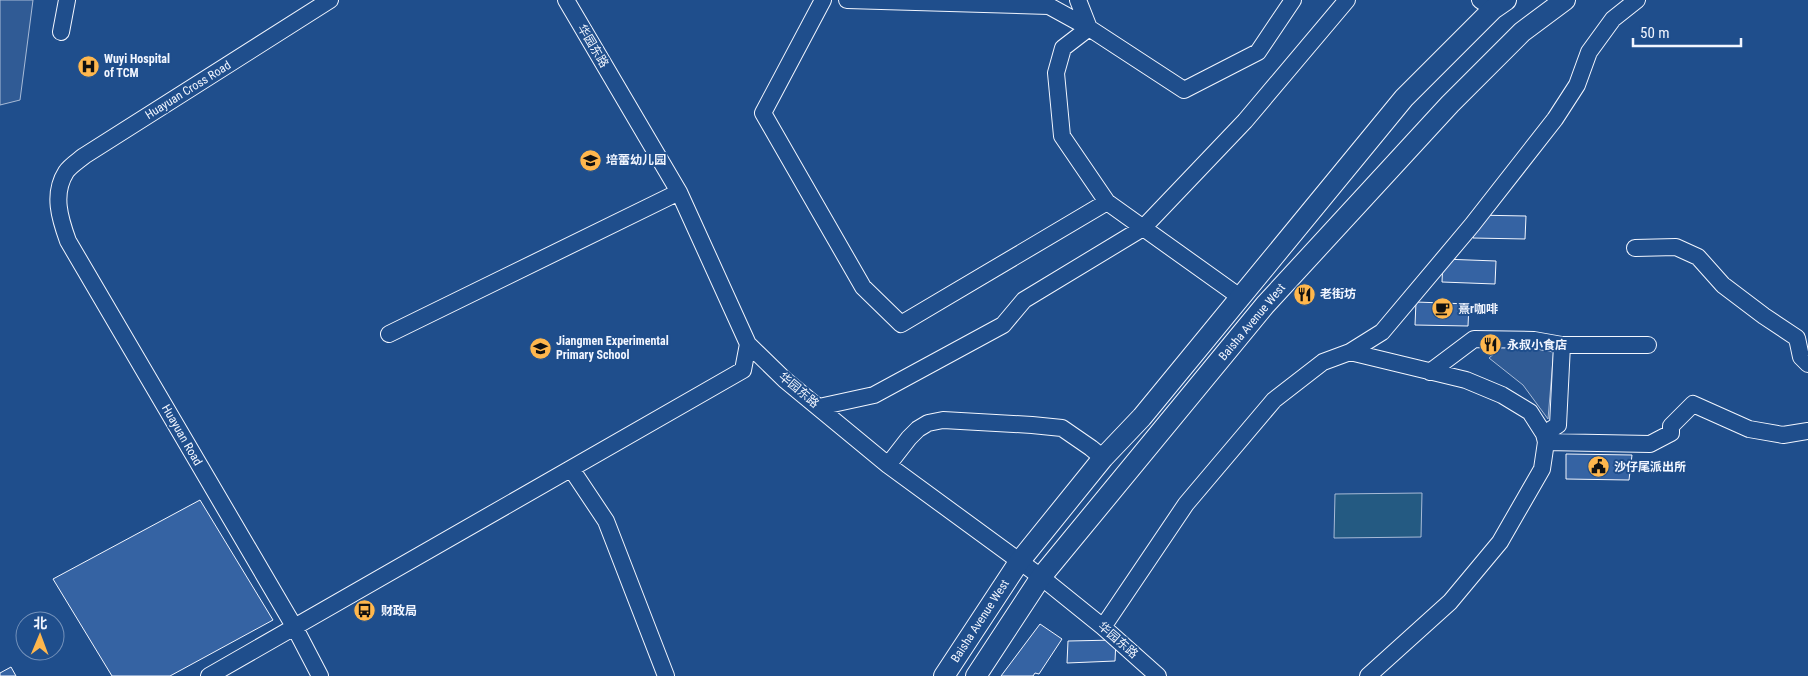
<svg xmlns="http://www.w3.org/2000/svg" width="1808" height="676" viewBox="0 0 1808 676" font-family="'Roboto Condensed','Noto Sans SC',sans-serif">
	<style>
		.green { fill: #245a82; stroke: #a8bbd7 }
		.parking { fill: #305b95; stroke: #a8bbd7 }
		.building { fill: #3563a3; stroke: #f2f6ff }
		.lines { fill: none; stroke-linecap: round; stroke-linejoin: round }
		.minor-casing { stroke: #f2f6ff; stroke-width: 18 }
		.major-casing { stroke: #f2f6ff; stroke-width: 22 }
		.minor { stroke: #1f4e8c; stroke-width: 16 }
		.major { stroke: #1f4e8c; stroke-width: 20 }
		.labels { text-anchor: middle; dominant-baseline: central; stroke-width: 4; stroke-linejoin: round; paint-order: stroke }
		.street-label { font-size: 12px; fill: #f2f6ff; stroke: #1f4e8c }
		.poi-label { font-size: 12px; font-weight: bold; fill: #f2f6ff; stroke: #1f4e8c; text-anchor: start }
	</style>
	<rect width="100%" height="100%" fill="#1f4e8c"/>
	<path class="green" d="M1422 493 1421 537 1334 538 1335 494Z"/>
	<path class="parking" d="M0 0H33L20 100 0 105Z
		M1503 346 1554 347 1548 419 1523 385 1489 358Z"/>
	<path class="building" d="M1473 215 1526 216 1525 239 1473 238Z
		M1443 259 1496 261 1495 284 1442 282Z
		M1416 302 1469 304 1468 326 1415 325Z
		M1566 454 1632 455 1629 480 1566 479Z
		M200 500 273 620 170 676H112L53 579Z
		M1040 624 1062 639 1039 674 1035 673 1033 676H1001Z
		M1116 640 1115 661 1067 663 1068 641Z
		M11 667 16 676H0V673Z"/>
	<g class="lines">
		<defs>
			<path id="minor" d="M566 0 679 192 748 344 785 380 888 465 1041 577 1103 627 1158 676
				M823 0 763 113 863 287 901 324 1107 202 1062 136 1056 73 1063 48 1089 28
				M847 0 1049 6 1089 28 1184 90 1258 52 1293 0
				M1078 0 1089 28
				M1480 0 1493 9
				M61 32 67 0
				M1107 202 1240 297
				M1635 248 1676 247 1698 257 1723 285 1764 316 1797 338 1801 357 1808 364
				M389 334 679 192
				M1350 352 1466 380 1502 395 1530 412 1544 434 1546 442 1542 469 1500 542 1450 602 1368 676
				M1430 372 1474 339 1534 340 1562 345
				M819 407 874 395 1003 325 1024 300 1143 228 1245 121 1347 0
				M1544 434 1558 425 1562 345H1648
				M1546 442 1650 444 1671 433V426L1693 404 1749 429 1783 435 1808 431
				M888 465 909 438 918 429 928 423 943 420 1032 425 1062 428 1091 448 1103 458
				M572 470 606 521 666 676
				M1103 627 1186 504 1274 400 1323 362 1350 352 1382 332 1472 225 1555 119 1577 85 1589 52 1613 19 1637 0
				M209 676 743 370 748 344
				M320 676 295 628 68 241C60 219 52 194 66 172 70 166 78 161 84 156L330 0"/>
			<path id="major" d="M944 676 1019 562 1103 458 1142 417 1404 98 1493 9 1506 0
				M976 676 1041 577 1265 305 1450 104 1522 32 1565 0"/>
		</defs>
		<use href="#minor" class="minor-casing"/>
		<use href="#major" class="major-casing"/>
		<use href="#minor" class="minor"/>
		<use href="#major" class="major"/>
	</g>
	<defs>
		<symbol id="hospital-disc" viewBox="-11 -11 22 22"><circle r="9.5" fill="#ffb74d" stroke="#1f4e8c"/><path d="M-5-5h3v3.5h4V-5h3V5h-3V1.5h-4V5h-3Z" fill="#111"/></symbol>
		<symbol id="school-disc" viewBox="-11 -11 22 22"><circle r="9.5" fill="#ffb74d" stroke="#1f4e8c"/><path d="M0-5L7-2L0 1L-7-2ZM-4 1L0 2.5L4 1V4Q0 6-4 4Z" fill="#111"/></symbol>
		<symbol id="restaurant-disc" viewBox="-11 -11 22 22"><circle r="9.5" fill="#ffb74d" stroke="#1f4e8c"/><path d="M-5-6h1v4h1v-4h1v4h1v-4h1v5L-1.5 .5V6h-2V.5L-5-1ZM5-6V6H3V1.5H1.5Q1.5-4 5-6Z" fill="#111"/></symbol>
		<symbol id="cafe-disc" viewBox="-11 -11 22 22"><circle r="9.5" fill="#ffb74d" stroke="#1f4e8c"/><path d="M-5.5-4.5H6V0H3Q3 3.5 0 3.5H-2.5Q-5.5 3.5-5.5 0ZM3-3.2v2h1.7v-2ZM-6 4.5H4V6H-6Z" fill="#111"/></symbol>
		<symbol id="civic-disc" viewBox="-11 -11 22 22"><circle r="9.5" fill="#ffb74d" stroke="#1f4e8c"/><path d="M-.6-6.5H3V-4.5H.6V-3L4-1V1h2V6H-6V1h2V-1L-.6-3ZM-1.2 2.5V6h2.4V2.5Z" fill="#111"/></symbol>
		<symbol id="bus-disc" viewBox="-11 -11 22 22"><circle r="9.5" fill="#ffb74d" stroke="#1f4e8c"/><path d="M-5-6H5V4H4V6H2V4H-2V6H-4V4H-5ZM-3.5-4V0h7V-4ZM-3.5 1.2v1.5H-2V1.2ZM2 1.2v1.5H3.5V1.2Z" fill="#111"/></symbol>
	</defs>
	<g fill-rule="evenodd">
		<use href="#hospital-disc" x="76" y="54" width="25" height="25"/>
		<use href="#school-disc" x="578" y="148" width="25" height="25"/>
		<use href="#restaurant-disc" x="1292" y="282" width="25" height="25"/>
		<use href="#cafe-disc" x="1430" y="296" width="25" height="25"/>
		<use href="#restaurant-disc" x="1478" y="332" width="25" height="25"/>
		<use href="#school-disc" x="528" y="336" width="25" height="25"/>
		<use href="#civic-disc" x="1586" y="454" width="25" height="25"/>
		<use href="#bus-disc" x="352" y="598" width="25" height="25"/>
	</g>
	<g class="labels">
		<g class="street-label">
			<text transform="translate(593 46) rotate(59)">华园东路</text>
			<text transform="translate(188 90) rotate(-32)">Huayuan Cross Road</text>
			<text transform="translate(1252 322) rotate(-50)">Baisha Avenue West</text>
			<text transform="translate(799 390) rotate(40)">华园东路</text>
			<text transform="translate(182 435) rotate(60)">Huayuan Road</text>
			<text transform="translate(980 621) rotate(-57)">Baisha Avenue West</text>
			<text transform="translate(1118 640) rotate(41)">华园东路</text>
		</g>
		<g class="poi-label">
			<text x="104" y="59">Wuyi Hospital<tspan x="104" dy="14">of TCM</tspan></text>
			<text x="606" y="160">培蕾幼儿园</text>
			<text x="1320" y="294">老街坊</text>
			<text x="1458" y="309">熹r咖啡</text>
			<text x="556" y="341">Jiangmen Experimental<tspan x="556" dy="14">Primary School</tspan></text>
			<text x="1507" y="345">永叔小食店</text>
			<text x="1614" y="467">沙仔尾派出所</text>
			<text x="381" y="611">财政局</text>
		</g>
	</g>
	<g transform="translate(40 636) rotate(1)"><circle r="24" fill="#1f4e8c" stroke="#7391ba"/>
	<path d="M0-4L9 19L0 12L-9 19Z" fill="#ffb74d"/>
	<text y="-8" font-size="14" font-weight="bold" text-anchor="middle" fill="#f2f6ff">北</text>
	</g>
	<path d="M1633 38v8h108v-8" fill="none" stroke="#f2f6ff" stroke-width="2.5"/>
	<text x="1640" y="38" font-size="15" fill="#f2f6ff" stroke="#1f4e8c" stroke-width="4" paint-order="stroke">50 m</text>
</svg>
